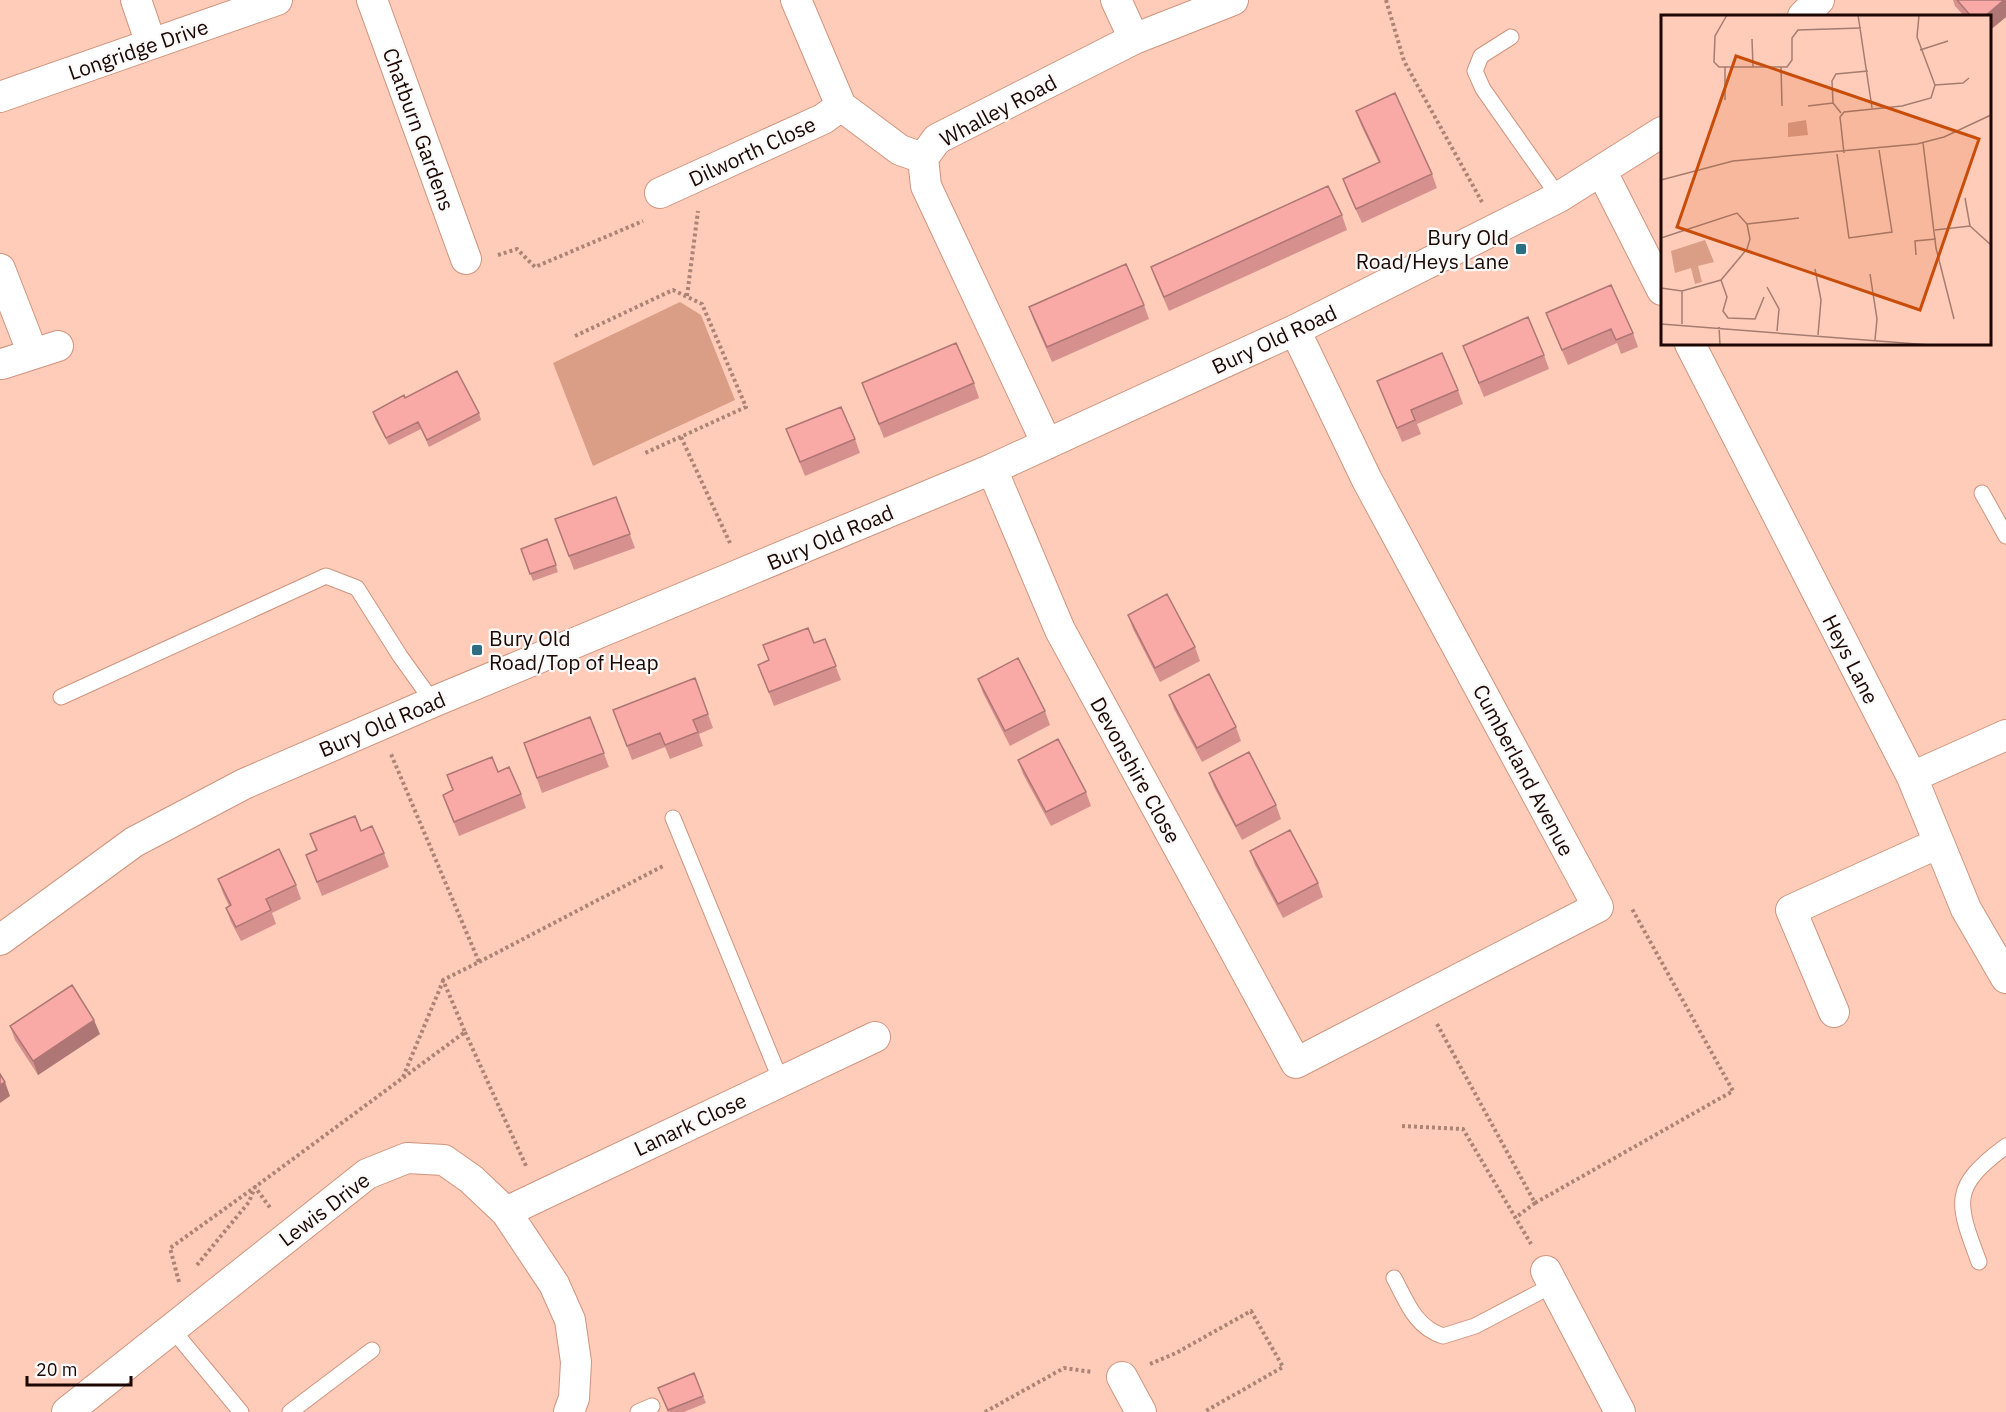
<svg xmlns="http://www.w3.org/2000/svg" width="2006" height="1412" viewBox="0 0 2006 1412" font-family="'IBM Plex Sans',sans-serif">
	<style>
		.green { fill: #da9d86 }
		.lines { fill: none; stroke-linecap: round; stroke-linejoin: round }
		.lane-casing { stroke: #cf947e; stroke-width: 17 }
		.street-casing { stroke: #cf947e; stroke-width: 32 }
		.path { stroke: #ac8476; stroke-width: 4; stroke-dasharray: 3 3; stroke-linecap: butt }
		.lane { stroke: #fff; stroke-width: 15 }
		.street { stroke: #fff; stroke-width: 30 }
		.wall { fill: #d6918f }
		.shaded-wall { fill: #ae7674 }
		.building { fill: #f9a9a6; stroke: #ae7674; stroke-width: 1.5 }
		.poi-dot { fill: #2d6e82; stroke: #fafafa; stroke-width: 2 }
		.labels { text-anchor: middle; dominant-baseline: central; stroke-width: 4.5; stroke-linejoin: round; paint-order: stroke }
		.street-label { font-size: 21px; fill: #1c0702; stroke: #fafafa }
		.poi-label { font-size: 21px; fill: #1c0702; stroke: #fafafa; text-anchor: end }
		.inset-road { fill: none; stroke: #a47d70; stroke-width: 1.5 }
		.view { fill: #c94d0a; fill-opacity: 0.15; stroke: #c94d0a; stroke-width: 3 }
		.inset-edge { fill: none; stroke: #1c0702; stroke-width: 3 }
	</style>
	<rect width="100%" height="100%" fill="#ffccb9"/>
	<path class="green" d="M680 302 701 315 735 400 593 466 553 363Z"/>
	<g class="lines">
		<defs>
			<path id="lane" d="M1511 37 1481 56 1475 71 1483 89 1559 197
				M1982 493 2006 536
				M61 697 326 576 357 588 400 656 433 702
				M673 818 781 1081
				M1979 1262C1956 1201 1951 1187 2006 1146
				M1394 1278C1407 1302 1415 1327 1443 1336L1475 1326 1553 1285
				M172 1329 241 1412
				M290 1412 372 1350
				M638 1412 652 1406"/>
			<path id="street" d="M136 0 151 44
				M372 0 466 259
				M796 0 841 106 900 150 923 158
				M1116 0 1134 39
				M1803 16 1819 0
				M0 97 277 0
				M1602 172 1662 290
				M660 193 823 119 841 106
				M0 269 33 354
				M1690 344 1912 777 1966 909 2006 978
				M2 364 58 346
				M1047 444 926 186 923 158 937 139 1134 39 1233 0
				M992 469 1060 630 1296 1063 1598 907 1367 480 1295 330
				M1912 777 2006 735
				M0 940 134 842 244 784 433 702 992 469 1295 330 1559 197 1662 132
				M1834 1012 1791 910 1939 843
				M506 1212 875 1037
				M1546 1271 1620 1412
				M1122 1377 1141 1412
				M67 1412 367 1174 407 1158 444 1160 471 1179 506 1212 554 1284 570 1320 576 1362 574 1398 569 1412"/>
		</defs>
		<use href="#lane" class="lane-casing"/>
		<use href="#street" class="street-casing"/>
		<path class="path" d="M1386 0 1404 61 1482 202
			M498 255 517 249 535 267 643 221
			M687 296 698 211
			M575 336 673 290 702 304 746 407 643 454
			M681 437 730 543
			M479 962 665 865
			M1437 1024 1535 1203 1515 1218
			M465 1032 527 1168
			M403 1077 443 981
			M1402 1126 1463 1129 1531 1244
			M1535 1203 1733 1091 1631 907
			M197 1265 249 1202 255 1187 465 1032 443 980 479 962 391 754
			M179 1282 170 1248 255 1187 271 1209
			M1150 1364 1176 1353 1251 1311 1283 1367 1204 1412
			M985 1412 1064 1368 1092 1372"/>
		<use href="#lane" class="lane"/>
		<use href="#street" class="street"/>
	</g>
	<path class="wall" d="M1953 0H2006V17L1989 31V16H1964L1955 6Z
		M1356 111 1432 174 1437 188 1362 223 1348 193 1343 179 1379 163 1361 125Z
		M1342 215 1347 230 1169 311 1156 281 1151 267Z
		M1144 305 1149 319 1052 362 1034 321 1029 307Z
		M1546 313 1633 333 1638 347 1621 354 1617 343 1568 365Z
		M1463 346 1544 355 1549 369 1484 397Z
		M1377 381 1458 390 1463 404 1417 424 1421 434 1402 442Z
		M862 383H974L979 398 884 438Z
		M405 398 479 413 481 420 429 447 421 429 389 445 375 419 373 412Z
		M786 429 855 439 860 453 805 476Z
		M616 497 635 548 574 570 555 519Z
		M547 539 558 572 533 581 521 549Z
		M1128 615 1195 647 1200 661 1160 682 1133 629Z
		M825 639 841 680 774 706 758 665Z
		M695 678 713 728 699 734 703 746 670 759 665 747 632 760 613 710Z
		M978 679 1045 711 1050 725 1010 746 983 693Z
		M1169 695 1236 727 1241 741 1202 762 1174 709Z
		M590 717 609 767 542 793 524 743Z
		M1018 760 1086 792 1091 806 1051 826 1023 774Z
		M498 772 521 794 526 808 459 836 443 795 453 791 447 775Z
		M1209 773 1276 805 1281 819 1242 840 1214 787Z
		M361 831 384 853 389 867 322 896 306 855 316 850 310 834Z
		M1250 851 1318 883 1323 897 1283 918 1255 865Z
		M218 879 296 885 301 899 272 913 276 924 241 941 231 922 226 908 229 906 223 893Z
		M10 1026 100 1034 38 1075 15 1040Z
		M658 1388 703 1396 706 1403 684 1412H668Z"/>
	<path class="shaded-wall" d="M2004 0H2006V17L1989 31V16H1985Z
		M94 1020 100 1034 38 1075 33 1061Z
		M5 1082 10 1096 0 1103V1085Z"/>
	<path class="building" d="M1957 0H2004L1985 16H1971Z
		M1395 93 1432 174 1356 209 1343 179 1380 162 1356 111Z
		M1328 186 1342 215 1164 297 1151 267Z
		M1126 264 1144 305 1047 347 1029 307Z
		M1611 285 1633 333 1616 340 1611 329 1562 350 1546 313Z
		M1528 317 1544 355 1479 383 1463 346Z
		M956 343 974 383 879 424 862 383Z
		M1442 353 1458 390 1411 410 1415 420 1397 428 1377 381Z
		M457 371 479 413 427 440 418 422 386 438 373 412 404 395 405 398Z
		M841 407 855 439 800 462 786 429Z
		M616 497 630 534 569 556 555 519Z
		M547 539 556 565 530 574 521 549Z
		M1167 594 1195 647 1155 668 1128 615Z
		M808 628 814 643 825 639 836 666 769 692 758 665 769 660 763 645Z
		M1018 658 1045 711 1005 731 978 679Z
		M1209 674 1236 727 1197 748 1169 695Z
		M695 678 708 714 693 720 698 732 665 745 660 733 627 746 613 710Z
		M590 717 604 753 537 778 524 743Z
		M1058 739 1086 792 1046 812 1018 760Z
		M1249 752 1276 805 1236 826 1209 773Z
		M492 757 498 772 509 767 521 794 454 822 443 795 453 790 447 775Z
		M355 816 361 831 372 826 384 853 317 882 306 855 317 850 310 834Z
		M1290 830 1318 883 1278 904 1250 851Z
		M279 849 296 885 266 899 271 910 236 927 226 908 231 905 218 879Z
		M72 985 94 1020 33 1061 10 1026Z
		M0 1074 5 1082 0 1085Z
		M694 1373 703 1396 668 1410 658 1388Z"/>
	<g class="poi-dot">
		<rect x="1515" y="243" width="12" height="12" rx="3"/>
		<rect x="471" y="644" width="12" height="12" rx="3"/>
	</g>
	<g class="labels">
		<g class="street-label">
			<text transform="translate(138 49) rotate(-19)">Longridge Drive</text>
			<text transform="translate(998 110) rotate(-28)">Whalley Road</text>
			<text transform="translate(419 129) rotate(70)">Chatburn Gardens</text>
			<text transform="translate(752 151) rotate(-25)">Dilworth Close</text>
			<text transform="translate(1274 339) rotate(-25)">Bury Old Road</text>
			<text transform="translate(830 537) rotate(-23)">Bury Old Road</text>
			<text transform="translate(1851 659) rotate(63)">Heys Lane</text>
			<text transform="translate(382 724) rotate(-23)">Bury Old Road</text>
			<text transform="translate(1136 770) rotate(61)">Devonshire Close</text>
			<text transform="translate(1524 770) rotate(62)">Cumberland Avenue</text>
			<text transform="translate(690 1124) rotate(-25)">Lanark Close</text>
			<text transform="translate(324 1209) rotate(-37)">Lewis Drive</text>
		</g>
		<g class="poi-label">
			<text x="1509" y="237">Bury Old<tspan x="1509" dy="24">Road/Heys Lane</tspan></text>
			<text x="489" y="638" text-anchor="start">Bury Old<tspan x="489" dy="24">Road/Top of Heap</tspan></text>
		</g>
	</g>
	<g transform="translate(1661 15)">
		<rect width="330" height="330" fill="#ffccb9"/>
		<path d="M145 105 147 120 127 122V108ZM44 225 53 247 37 251 41 267 34 269 30 253 14 258 10 236Z" fill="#da9d86"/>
		<path class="inset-road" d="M66 0 54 21 53 47 58 52H126L131 45V23L137 15 200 13M197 0 211 93M91 24 92 52M259 35 287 26M64 52V85M120 52 121 91M274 70 302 68 308 63M147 91 172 88M180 98 172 88 171 66 175 59 207 56M262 128 275 233 293 304M183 138 179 102 183 97 241 91 270 83 274 70 256 22 258 0M176 139 188 223 231 217 218 135M0 165 72 146 256 129 283 122 330 100M304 183 309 211M86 209 138 203M274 215 309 211 330 230M0 223 76 198 86 209 89 224 86 234 60 265 21 276 0 273M255 240 254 226 275 224M154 254 160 285 157 320M209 259 216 304 214 325M60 265 66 282 62 296 67 303 94 304 103 282M106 272 118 294 116 316M21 276V309M0 309 269 330M58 312 59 330"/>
		<path class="view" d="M75 41 318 124 259 295 16 212Z"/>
		<rect width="330" height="330" class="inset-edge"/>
	</g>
	<path d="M27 1376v9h104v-9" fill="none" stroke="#1c0702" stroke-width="3"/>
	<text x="36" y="1376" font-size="18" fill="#1c0702" stroke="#fafafa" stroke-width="4.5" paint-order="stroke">20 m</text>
</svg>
